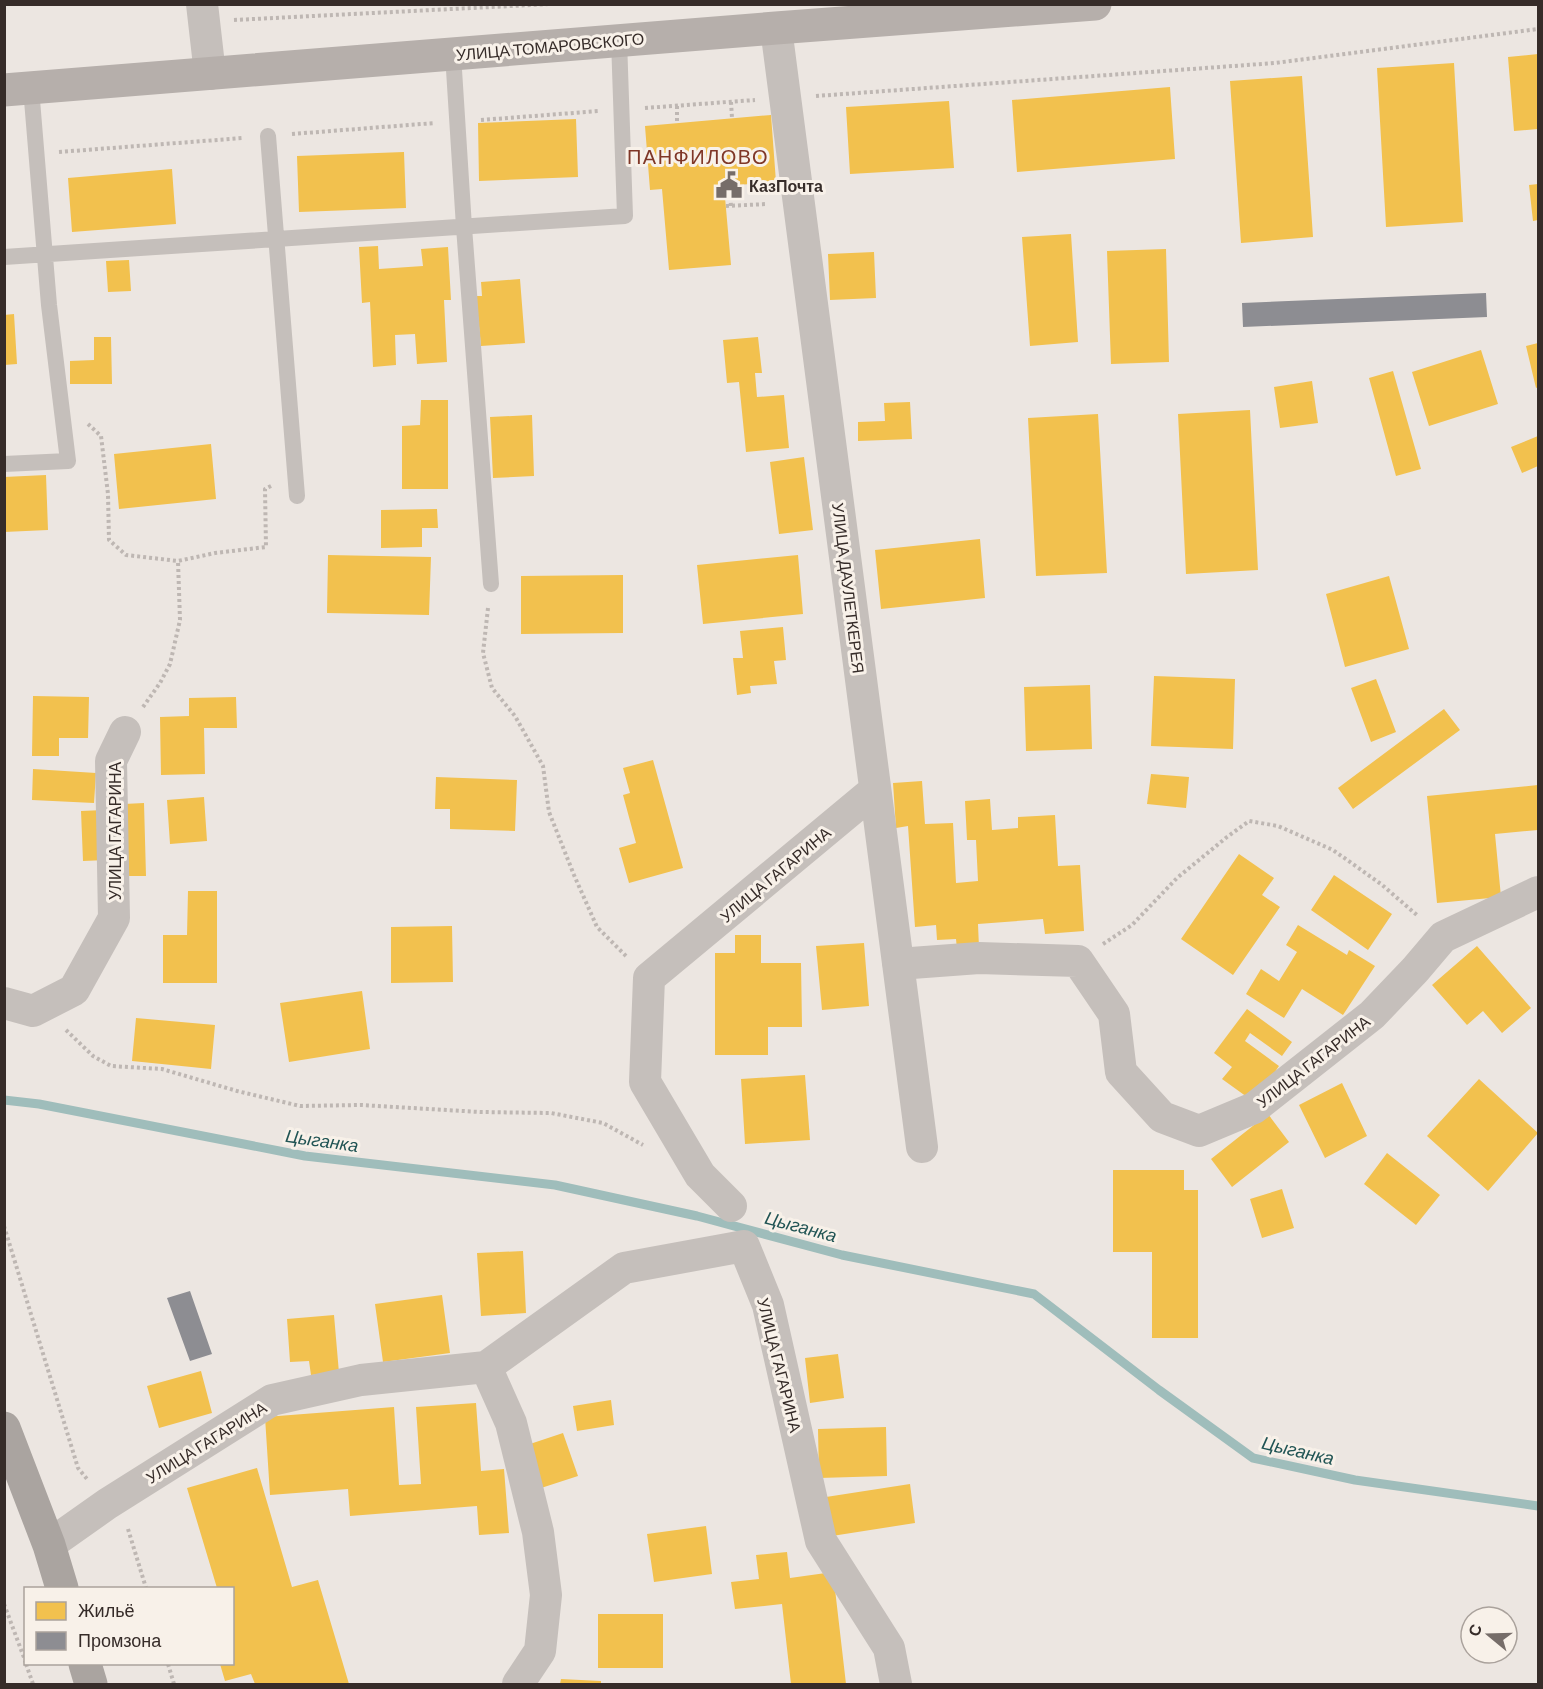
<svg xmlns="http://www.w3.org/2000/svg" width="1543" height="1689" viewBox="0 0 1543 1689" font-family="Barlow,sans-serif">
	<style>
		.homes { fill: #f2c14e }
		.industry { fill: #8d8d92 }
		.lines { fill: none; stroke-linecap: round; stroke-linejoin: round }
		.stream { stroke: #9fbdbb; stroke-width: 9 }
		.path { stroke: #beb7b3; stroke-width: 4; stroke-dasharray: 3 3; stroke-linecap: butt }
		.lane { stroke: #c5bfbb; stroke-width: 16 }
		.street { stroke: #c5bfbb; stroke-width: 32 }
		.secondary { stroke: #b6afab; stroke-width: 33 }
		.primary { stroke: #aaa4a0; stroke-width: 33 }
		.labels { text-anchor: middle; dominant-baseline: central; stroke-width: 6; stroke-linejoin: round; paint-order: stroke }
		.street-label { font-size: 16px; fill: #362c29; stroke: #f8f1e9 }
		.poi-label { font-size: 16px; font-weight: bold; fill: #362c29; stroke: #f8f1e9; text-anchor: start }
		.water-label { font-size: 18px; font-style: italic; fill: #215454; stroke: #f8f1e9 }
		.quarter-label { font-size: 20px; letter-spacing: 1.5px; fill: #7f3727; stroke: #f8f1e9 }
	</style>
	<rect width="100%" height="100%" fill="#ece6e1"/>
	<path class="homes" d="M1538 54V129L1514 131 1508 57Z
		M1454 63 1463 222 1386 227 1377 68Z
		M1302 76 1313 237 1241 243 1230 81Z
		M1170 87 1175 159 1017 172 1012 100Z
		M949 101 954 168 850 174 846 107Z
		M771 115 776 182 724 186 731 265 669 270 662 189 650 190 645 126Z
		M576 119 578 177 479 181 478 123Z
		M404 152 406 208 299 212 297 156Z
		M172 169 176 224 72 232 68 178Z
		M1538 184V220L1533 221 1529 185Z
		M1071 234 1078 342 1030 346 1022 237Z
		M378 246 379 269 423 266 421 249 448 247 451 300H444L447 362 417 364 415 334 395 335 396 365 373 367 370 302 362 303 359 247Z
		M1166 249 1169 362 1111 364 1107 251Z
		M874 252 876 298 830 300 828 254Z
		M129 260 131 291 108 292 106 261Z
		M520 279 525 343 481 346 476 296H482L481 282Z
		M14 314 17 364 4 365V315Z
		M94 337H111L112 384H70V361L94 360Z
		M758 337 762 373H755L757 397 784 395 789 448 746 452 739 382 727 383 723 340Z
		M1538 343V387L1536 388 1526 346Z
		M1481 350 1498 404 1429 426 1412 372Z
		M1393 371 1421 469 1396 476 1369 378Z
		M1312 381 1318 423 1280 428 1274 387Z
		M421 400H448V489H402V426L420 425Z
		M910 402 912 439 858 441V422L885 421 884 403Z
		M1250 410 1258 570 1186 574 1178 414Z
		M1098 414 1107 573 1036 576 1028 418Z
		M532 415 534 476 493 478 490 417Z
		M1538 436V466L1522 473 1511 447Z
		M211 444 216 499 119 509 114 454Z
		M804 457 813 530 779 534 770 462Z
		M46 475 48 530 4 532V477Z
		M437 509 438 528H422V547L381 548V510Z
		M980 539 985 598 881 609 875 550Z
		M328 555 431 557 429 615 327 613Z
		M798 555 803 614 703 624 697 565Z
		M623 575V633L521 634V576Z
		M1389 576 1409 649 1345 667 1326 594Z
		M783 627 786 660 774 661 777 684 750 686 751 693 737 695 733 658H743L740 631Z
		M1154 676 1235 679 1233 749 1151 746Z
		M1376 679 1396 732 1371 742 1351 688Z
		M1090 685 1092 749 1026 751 1024 687Z
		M33 696 89 697 88 738H59V756H32Z
		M236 697 237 728H204L205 774 161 775 160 717 189 716V698Z
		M1444 709 1460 730 1353 809 1338 788Z
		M653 760 683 868 629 883 619 848 636 843 623 795 630 793 623 768Z
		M33 769 96 773 94 803 32 800Z
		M1151 774 1189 777 1186 808 1147 804Z
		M436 777 517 780 515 831 450 829V809H435Z
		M922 781 925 824 953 823 956 883 978 881 976 840H967L965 801 990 799 992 830 1018 828V817L1055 815 1058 866 1080 865 1084 931 1045 934 1043 919 978 924 979 948 957 949 956 939 937 940 936 925 915 927 908 826 896 828 893 783Z
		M1538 785V830L1495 834 1501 897 1437 903 1427 796Z
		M204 797 207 841 170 844 167 800Z
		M144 803 146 876H125L124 804Z
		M104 810 107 860 83 861 81 811Z
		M1239 854 1274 878 1262 895 1280 907 1233 975 1181 939Z
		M1334 875 1392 914 1368 950 1311 910Z
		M188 891H217V983H163V935H187Z
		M1298 925 1347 955 1349 950 1375 966 1343 1015 1302 989 1284 1018 1246 994 1261 969 1279 981 1297 952 1286 945Z
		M452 926 453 982 391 983V927Z
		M735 935H761V963H801L802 1027H768V1055H715V953H735Z
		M864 943 869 1006 822 1010 816 946Z
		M1477 946 1531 1008 1502 1033 1483 1011 1467 1025 1432 985Z
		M362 991 370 1049 289 1062 280 1003Z
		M1247 1009 1292 1042 1282 1056 1250 1033 1245 1041 1279 1066 1254 1102 1222 1079 1232 1067 1214 1053Z
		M136 1018 215 1025 211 1069 132 1061Z
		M805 1075 810 1140 745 1144 741 1079Z
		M1479 1079 1538 1133 1488 1191 1427 1136Z
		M1342 1083 1367 1136 1325 1158 1299 1105Z
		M1268 1114 1289 1142 1232 1187 1211 1159Z
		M1387 1153 1440 1195 1416 1225 1364 1184Z
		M1113 1170H1184V1190H1198V1338H1152V1252H1113Z
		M1282 1189 1294 1228 1262 1238 1250 1199Z
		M523 1251 526 1313 481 1316 477 1253Z
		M442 1295 450 1353 383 1362 375 1304Z
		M334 1315 339 1373 311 1375 309 1361 290 1362 287 1319Z
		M838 1354 844 1398 810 1403 805 1358Z
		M201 1371 212 1413 159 1428 147 1386Z
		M611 1400 614 1425 577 1431 573 1406Z
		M476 1403 481 1471 504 1469 509 1533 479 1535 477 1506 350 1516 348 1489 270 1495 265 1417 394 1407 399 1485 421 1484 416 1407Z
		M886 1427 887 1476 819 1478 818 1429Z
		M563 1433 578 1476 538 1489 524 1446Z
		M257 1468 292 1587 318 1580 349 1684H255L251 1674 225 1681 220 1664H232V1588H217L187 1488Z
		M910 1484 915 1523 832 1536 826 1497Z
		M706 1526 712 1574 654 1582 647 1534Z
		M787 1552 790 1578 833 1572 846 1684H791L782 1604 735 1609 731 1582 759 1579 756 1555Z
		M598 1614H663V1668H598Z
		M561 1679 601 1681V1684H560Z"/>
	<path class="industry" d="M1486 293 1487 317 1243 327 1242 303Z
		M190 1291 212 1354 190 1361 167 1298Z"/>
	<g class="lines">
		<path class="stream" d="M4 1100 39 1104 305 1156 555 1185 697 1216 842 1255 1034 1294 1159 1390 1253 1458 1355 1480 1538 1506"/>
		<path class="path" d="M234 20 551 4
			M816 96 1275 63 1538 29
			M731 102 732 118
			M677 106V123
			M645 108 755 100
			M481 120 599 111
			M292 134 435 123
			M59 152 243 138
			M729 185 731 206
			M726 206 767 204
			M88 424 101 436 108 494 109 540 126 555 178 561
			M488 608 483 653 492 688 515 716 543 766 549 812 574 875 597 927 627 957
			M143 707 160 683 170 664 180 620 178 561 215 553 266 547 265 489 273 485
			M1103 944 1132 925 1177 878 1227 837 1249 821 1278 826 1333 850 1381 884 1418 916
			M66 1030 93 1056 111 1066 162 1069 237 1091 300 1106 361 1105 480 1112 551 1113 603 1123 643 1145
			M4 1226 78 1468 87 1479
			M128 1529 146 1588
			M4 1604 26 1663
			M26 1664 33 1684
			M168 1664 174 1684"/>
		<path class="lane" d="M453 54 464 227 491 584
			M268 136 297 496
			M4 257 625 216 619 40
			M4 464 68 461 49 305 31 88"/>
		<path class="street" d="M202 4 210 74
			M776 28 922 1147
			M898 964 979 958 1078 961 1114 1014 1121 1072 1162 1117 1199 1131 1254 1108 1372 1015 1415 970 1443 937 1538 892
			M4 1003 33 1011 74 990 114 918 111 761 125 732
			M731 1206 700 1175 645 1082 649 978 875 790
			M486 1367 511 1423 538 1532 546 1595 540 1651 518 1684
			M49 1545 107 1504 272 1400 361 1380 486 1367 624 1268 744 1246 768 1305 821 1541 889 1648 896 1684"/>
		<path class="secondary" d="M4 90 776 28 1095 4"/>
		<path class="primary" d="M4 1428 49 1545 62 1588
			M85 1664 91 1684"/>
	</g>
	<defs>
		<symbol id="civic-bare" viewBox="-9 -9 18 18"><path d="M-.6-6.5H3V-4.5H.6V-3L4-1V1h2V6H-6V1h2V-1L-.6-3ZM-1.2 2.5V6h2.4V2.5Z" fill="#766d69" stroke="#f8f1e9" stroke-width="2.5" paint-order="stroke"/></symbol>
	</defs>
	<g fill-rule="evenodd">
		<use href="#civic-bare" x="710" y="166" width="38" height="38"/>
	</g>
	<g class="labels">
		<g class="street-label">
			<text transform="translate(550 46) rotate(-5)">УЛИЦА ТОМАРОВСКОГО</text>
			<text transform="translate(849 588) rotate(83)">УЛИЦА ДАУЛЕТКЕРЕЯ</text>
			<text transform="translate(114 831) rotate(-90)">УЛИЦА ГАГАРИНА</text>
			<text transform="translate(775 874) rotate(-40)">УЛИЦА ГАГАРИНА</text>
			<text transform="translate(1313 1061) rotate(-38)">УЛИЦА ГАГАРИНА</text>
			<text transform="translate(780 1365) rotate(76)">УЛИЦА ГАГАРИНА</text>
			<text transform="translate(206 1442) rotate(-32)">УЛИЦА ГАГАРИНА</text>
		</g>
		<g class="poi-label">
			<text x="749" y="185">КазПочта</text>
		</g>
		<g class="water-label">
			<text transform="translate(322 1140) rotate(8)">Цыганка</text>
			<text transform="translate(801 1226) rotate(15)">Цыганка</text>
			<text transform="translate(1298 1450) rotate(13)">Цыганка</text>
		</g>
		<g class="quarter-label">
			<text x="698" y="156">ПАНФИЛОВО</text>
		</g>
	</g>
	<rect width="1543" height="1689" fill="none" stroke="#362c29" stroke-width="12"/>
	<rect x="24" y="1587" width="210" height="78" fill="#f8f1e9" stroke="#aaa29c" stroke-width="1.5"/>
	<rect x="36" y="1602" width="30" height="18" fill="#f2c14e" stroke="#aaa29c" stroke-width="1.5"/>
	<text x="78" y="1617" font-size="18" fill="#362c29">Жильё</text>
	<rect x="36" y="1632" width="30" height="18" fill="#8d8d92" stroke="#aaa29c" stroke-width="1.5"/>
	<text x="78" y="1647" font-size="18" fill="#362c29">Промзона</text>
	<g transform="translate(1489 1635) rotate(289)"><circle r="28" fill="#f8f1e9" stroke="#aaa29c" stroke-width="1.5"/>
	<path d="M0-4.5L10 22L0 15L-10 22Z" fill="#766d69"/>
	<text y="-9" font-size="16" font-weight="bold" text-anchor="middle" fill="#362c29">С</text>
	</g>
</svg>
